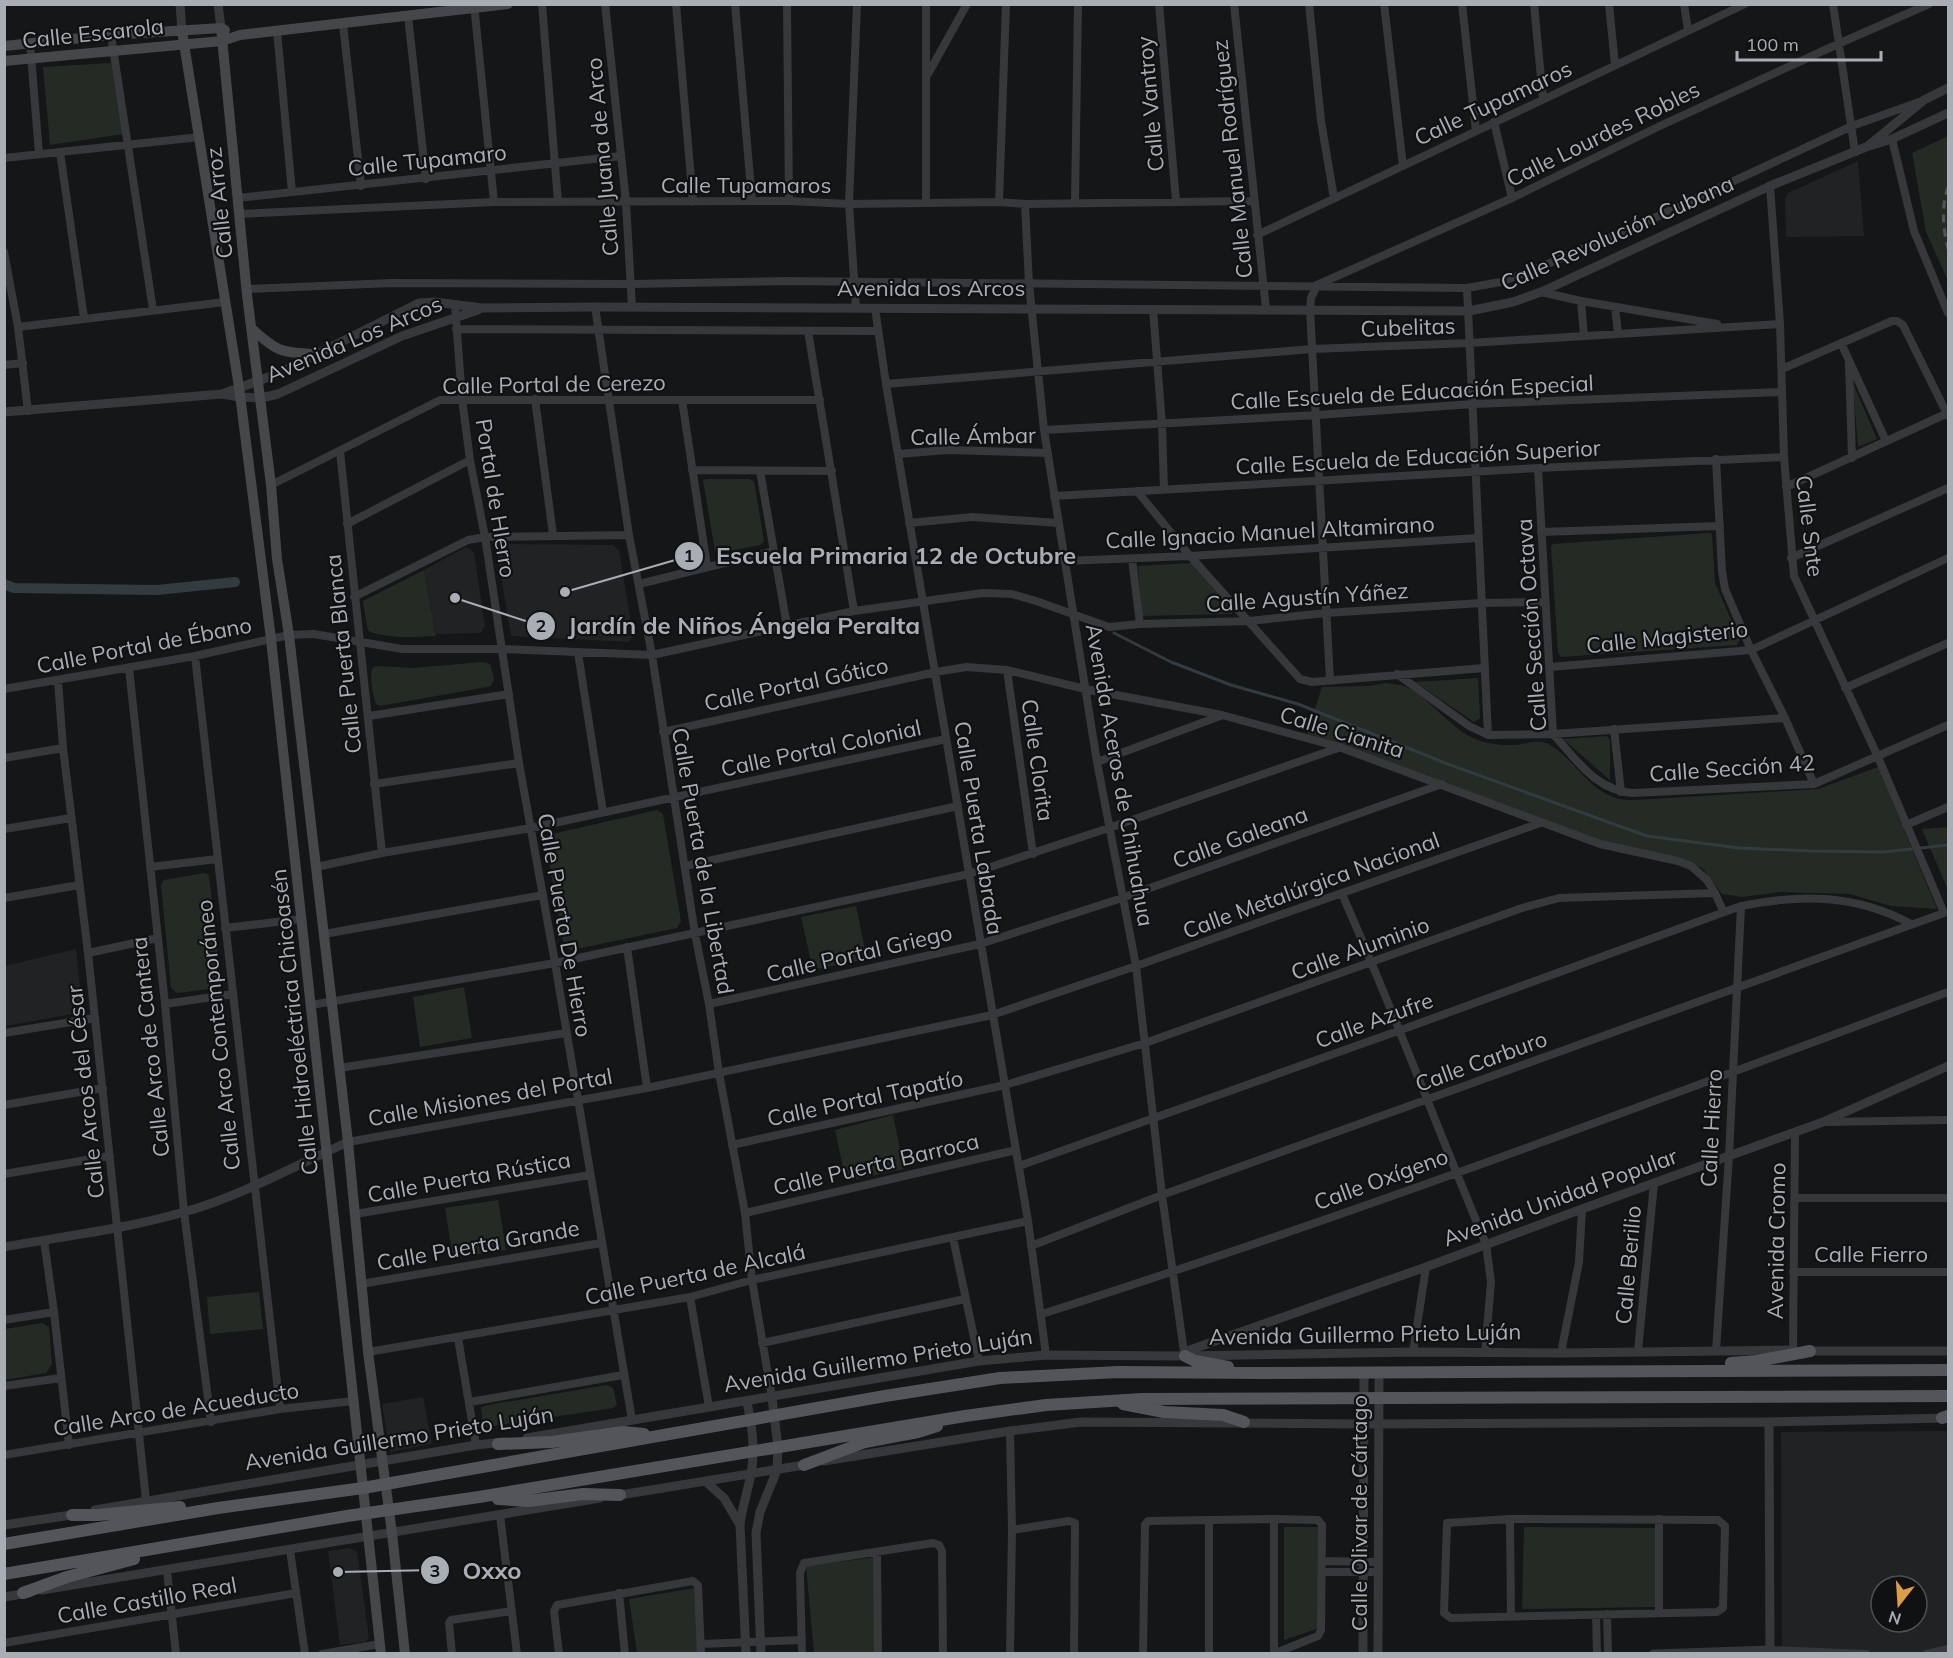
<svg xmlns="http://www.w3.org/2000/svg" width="1953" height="1658" viewBox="0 0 1953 1658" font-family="Mulish,sans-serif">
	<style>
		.built { fill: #212224; fill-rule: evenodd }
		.green { fill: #242b24 }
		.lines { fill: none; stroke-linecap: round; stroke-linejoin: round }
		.stream { stroke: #323b40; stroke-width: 3 }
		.canal { stroke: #323b40; stroke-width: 10 }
		.minor { stroke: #37383b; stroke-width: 8 }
		.tertiary { stroke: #37383b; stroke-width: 9 }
		.secondary { stroke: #45474b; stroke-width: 10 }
		.primary { stroke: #53555a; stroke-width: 12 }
		.rail { stroke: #525458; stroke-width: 3; stroke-dasharray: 8 6; stroke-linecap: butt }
		.labels { text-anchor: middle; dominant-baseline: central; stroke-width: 4.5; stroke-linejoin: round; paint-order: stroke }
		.street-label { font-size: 22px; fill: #a9aeb5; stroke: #101112 }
		.leader { fill: none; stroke: #a9aeb5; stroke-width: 2 }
		.callout-dot { fill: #a9aeb5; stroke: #101112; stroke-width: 2 }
		.mark-label { font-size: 18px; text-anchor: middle; font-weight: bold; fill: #111 }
		.callout-label { font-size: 24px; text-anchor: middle; font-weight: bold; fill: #a9aeb5; stroke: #101112; stroke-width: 4.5; stroke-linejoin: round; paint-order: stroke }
	</style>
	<rect width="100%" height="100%" fill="#151617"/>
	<path class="built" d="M1858 161 1864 236 1786 237 1785 199 1788 193Z
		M507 544 613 545 619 550 633 636 629 642 511 636 497 552 501 545Z
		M466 547 474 552 485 626 481 633 436 634 424 570Z
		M76 949 82 1007 78 1013 5 1026V966Z
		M423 1397 432 1444 390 1452 382 1404Z
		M1948 1431V1653H1782L1781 1432ZM1881 1586H1917V1622H1881Z
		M349 1548 357 1551 369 1638 365 1642 340 1645 328 1551Z"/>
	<path class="green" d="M111 63 123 134 50 145 43 67Z
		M1948 136V281L1926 232 1912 153Z
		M1853 383 1877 439 1858 447Z
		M707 479H749L754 481 764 541 760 545 720 553 715 551 703 480Z
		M1708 533 1712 534 1715 583 1740 640 1737 645 1561 657 1558 653 1551 547 1553 544Z
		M1192 563 1234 610 1232 614 1142 616 1138 566Z
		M424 570 436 636C413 637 389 639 368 631L363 601Z
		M482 662 490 664 494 679 491 686 487 687 380 706 376 704C372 693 370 679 372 668L376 666 413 668Z
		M1478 678 1480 718 1474 722 1415 682Z
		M1385 683C1391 684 1398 684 1404 686 1428 695 1451 731 1478 740 1490 745 1510 746 1523 744 1533 742 1540 739 1550 745 1574 759 1586 787 1613 797 1620 800 1629 800 1636 800L1818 789 1878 767 1937 909 1891 906 1850 894 1780 892 1742 897 1722 894 1703 869 1682 858 1616 847 1307 734 1322 687 1370 686Z
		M1607 736 1610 740V780L1563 739Z
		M657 810 663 814 681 921 677 928 572 950 566 948 563 940 545 839 548 835Z
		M1948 827V890L1922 829Z
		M204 873 209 875 221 983 218 988 177 993 171 988 161 885 164 880Z
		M856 906 867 959 813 970 801 917Z
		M464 987 472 1038 420 1047 413 997Z
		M893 1115 904 1169 846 1181 835 1130Z
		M498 1200 506 1250 453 1258 445 1208Z
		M259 1292 263 1329 210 1334 207 1297Z
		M42 1323 49 1327 52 1364 46 1373 5 1380V1329Z
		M607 1385 613 1388 617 1404 613 1408 487 1427 483 1424 481 1407 488 1405Z
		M1284 1527H1319V1628L1284 1640Z
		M1524 1527 1657 1528 1656 1607 1522 1609Z
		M877 1557V1653H814L806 1566Z
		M695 1588 699 1653H637L629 1599Z"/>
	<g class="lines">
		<path class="stream" d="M1114 633 1171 662 1231 685 1298 704 1445 763 1647 836 1739 848 1812 851 1884 852 1948 845"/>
		<path class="canal" d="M4 584 14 588 157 590 235 582"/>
		<path class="minor" d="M474 4 494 202
			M542 4 558 202
			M605 4 626 202 632 307
			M676 4 693 202
			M735 4 752 201
			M787 4 789 201
			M926 4V203
			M1159 4 1176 201
			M1234 4 1266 309
			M1309 4 1321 121 1334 198
			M1384 4 1403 166
			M1462 4 1476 131
			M1534 4 1543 99
			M1609 4 1615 65
			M1684 4 1688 30
			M1833 4 1855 152
			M408 16 426 179
			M343 24 361 186
			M277 31 292 192
			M111 35 153 310
			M30 43 39 154
			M928 74 967 4
			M1494 122 1512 198
			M1892 139 1914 231 1948 313
			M60 152 84 318
			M4 158 200 137
			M238 198 621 156
			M999 202 1006 4
			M1075 202 1078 4
			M1025 204 1029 284 1044 430 1097 762 1136 966 1162 1195 1184 1352
			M239 214 494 202 789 201 849 204 999 202 1025 204 1253 201
			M1257 235 1745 4
			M4 252 18 327 28 411
			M1467 288 1501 282 1543 266 1652 219 1852 126 1919 102
			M246 289 392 283 631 284 786 281 1467 288 1488 735
			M1541 292 1581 301 1717 324
			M1581 301 1584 336
			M455 305 462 399 470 460 485 537 519 763 555 963 632 1420
			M595 307 629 535 652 655 695 934 709 1004 719 1073 745 1213 752 1280 772 1398
			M1615 307 1618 333
			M856 308 849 204 857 4
			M875 308 886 384 1028 1221 1046 1355
			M1153 309 1162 424 1164 489
			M18 327 225 302
			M456 329 878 331
			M808 331 854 611
			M1841 343 1886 441
			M1849 363 1852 458
			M4 365 23 363
			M1782 369 1892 321H1897L1903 325 1948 416
			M886 384 1312 349 1470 343 1780 324
			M535 399 553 535
			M682 400 707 566
			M1044 430 1317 415 1473 404 1782 392
			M340 451 382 853
			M899 454 947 450 1048 453
			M1716 459 1722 571 1725 589 1751 650 1785 718 1814 784
			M1538 468 1553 734C1576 759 1596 791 1633 793L1814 784 1948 725
			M692 470 832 471
			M760 471 787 626
			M271 485 440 400H820
			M1786 487 1948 413
			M1137 491 1190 556 1300 679 1312 682 1484 668
			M1054 496 1538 468 1784 457
			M909 523 972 517 1058 523
			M347 524 470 460
			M1541 532 1720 526
			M1791 558 1948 488
			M1132 559 1140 624
			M1064 561 1190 556 1478 538
			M639 584 774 551
			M354 597 468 540 485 537 629 535
			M578 653 603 812
			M195 656 280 1409
			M1550 667 1751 650 1948 558
			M129 668 165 1004 184 1212 211 1422
			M1007 670 1033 854
			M1397 674 1469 726 1488 735 1553 734 1785 718
			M58 680 63 748 88 953 146 1500
			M1330 680 1310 310 1311 298 1317 285 1512 198 1662 125 1838 44 1929 4
			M1845 688 1948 643
			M4 689 195 656 289 635 314 634 402 649H501L652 655 854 611 983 593 1012 594 1036 601 1109 627 1140 624 1249 621 1326 613 1481 603 1545 602
			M369 716 509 694
			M1614 729 1621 792
			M663 732 936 672 966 667 1007 670 1085 689 1222 715 1339 747 1600 844 1678 861 1691 866 1707 880 1715 893
			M4 758 63 748
			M1097 762 1220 716
			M374 784 519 763
			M1906 825 1948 807
			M4 829 71 818
			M685 866 958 806
			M150 867 217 859
			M316 867 382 853 531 828 946 739
			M1342 894C1393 1009 1437 1128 1486 1244L1491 1282 1485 1353
			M4 898 79 885
			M225 928 302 919
			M324 934 543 895
			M627 947 647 1088
			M88 953 158 938
			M165 1004 233 994
			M709 1004 980 944 1122 898 1442 784
			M311 1005 555 963 969 874 1109 828 1338 748
			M4 1033 95 1018
			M339 1068 566 1033
			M4 1105 103 1088
			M1825 1122 1948 1120
			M348 1142 647 1088 992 1015 1136 966 1540 823
			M732 1145 1005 1085 1145 1043 1522 908 1559 898 1715 893 1723 911
			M1019 1166 1398 1031 1741 906C1802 894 1856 894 1911 924
			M4 1174 110 1156
			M1795 1198H1948
			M745 1213 1016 1150
			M355 1214 590 1175
			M953 1238 979 1361
			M44 1240 54 1312 69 1445
			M1031 1246 1162 1195 1944 913 1878 757 1794 576 1784 457 1780 324 1770 186
			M1793 1272H1948
			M361 1284 601 1243
			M690 1297 709 1407
			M1042 1314C1347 1217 1648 1104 1948 992
			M4 1320 54 1312
			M458 1338 476 1445
			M762 1343 965 1299
			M1793 1350 1795 1133
			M1638 1351 1654 1183
			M1716 1351 1729 1156 1741 906
			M368 1352 690 1297 752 1280 1028 1221
			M1413 1352 1426 1267
			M1561 1353 1579 1262 1582 1209
			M4 1386 61 1378
			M470 1402 623 1375
			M4 1455 280 1409 354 1401
			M500 1515 517 1654
			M1510 1519 1718 1520 1725 1526 1723 1608 1717 1612 1451 1618 1444 1613 1447 1523Z
			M1510 1519 1511 1616
			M1209 1520V1654
			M1012 1530 1069 1521 1075 1523 1074 1654
			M290 1550 305 1654
			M877 1552 878 1654
			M1322 1561 1379 1562
			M167 1571 176 1654
			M1322 1572H1379
			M619 1593 625 1654
			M1659 1612V1519
			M1607 1614 1608 1654
			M1596 1615 1597 1654
			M4 1643 296 1593
			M701 1644 802 1640
			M1770 1650 1866 1654
			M1274 1653V1519
			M322 1654 380 1644
			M452 1654 449 1623 451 1620 512 1611
			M559 1654 554 1611 557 1605 693 1581 698 1585 701 1654
			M802 1654 800 1573 804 1563 933 1543 939 1545 942 1551 943 1654
			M1010 1654 1012 1530 1010 1431
			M1143 1654 1145 1525 1148 1521 1274 1519 1318 1520 1322 1525 1321 1630 1318 1636 1273 1654
			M1927 1654 1948 1649"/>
		<path class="tertiary" d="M180 4 182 31
			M218 4 221 28
			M1868 146 1924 100 1948 88
			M222 394 277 374 419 303 435 302 482 308 595 307 1469 311 1513 302 1541 292 1770 186 1866 147 1892 139 1948 113
			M4 412 222 394 240 397 261 398 278 394 402 336 478 310
			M4 1247C64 1236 126 1229 184 1212 241 1196 294 1166 348 1142
			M1804 1351H1948
			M1185 1356 1184 1352 1426 1267 1582 1209 1823 1122 1948 1066
			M1769 1422 1770 1654
			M527 1438 979 1361 1046 1355 1185 1356 1413 1352 1561 1353 1790 1350
			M824 1461 1010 1431 1081 1422 1363 1424 1769 1422 1947 1418
			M705 1481 724 1498 740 1525
			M614 1496 810 1464
			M95 1510 476 1445 504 1442
			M4 1525 78 1514
			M42 1590 600 1498
			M4 1597 29 1593
			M746 1654 740 1525C742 1507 748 1491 751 1473 756 1450 752 1425 747 1402
			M761 1654 756 1533 760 1512 777 1470 778 1447 772 1398
			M1363 1654 1364 1373
			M1378 1654 1379 1373
			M1653 1654 1770 1650"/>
		<path class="secondary" d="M221 28 247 295 271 485 277 559 289 635 348 1142 368 1352 392 1533 405 1654
			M182 31 239 387 271 639 381 1654
			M4 46 111 35 221 28 225 30
			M4 61 222 41 240 35 508 4
			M251 328C276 351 281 353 315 354"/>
		<path class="primary" d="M1185 1356 1195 1361 1228 1367
			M1731 1363 1757 1361 1810 1351
			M1123 1404 1164 1412 1223 1415 1244 1422
			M1942 1418 1948 1416
			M498 1444 552 1442 623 1432 644 1434
			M804 1465 865 1442 918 1432 937 1426
			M498 1499 528 1501 583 1494 620 1495
			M72 1515H98L180 1507
			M4 1544 218 1508 363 1488 885 1396 1000 1378 1118 1372 1264 1373 1948 1370
			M4 1574 347 1516 479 1497 965 1416 1046 1405 1142 1399 1948 1396
			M23 1593 67 1577 134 1559"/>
		<path class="rail" d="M1948 187C1941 207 1943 228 1948 249"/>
	</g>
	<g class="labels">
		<g class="street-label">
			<text transform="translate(93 33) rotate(-6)">Calle Escarola</text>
			<text transform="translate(1493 103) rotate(-25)">Calle Tupamaros</text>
			<text transform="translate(1150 104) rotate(-95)">Calle Vantroy</text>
			<text transform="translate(1603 134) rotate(-26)">Calle Lourdes Robles</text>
			<text transform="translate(602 157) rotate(-95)">Calle Juana de Arco</text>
			<text transform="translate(1232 159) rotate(-96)">Calle Manuel Rodríguez</text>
			<text transform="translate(427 160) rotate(-6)">Calle Tupamaro</text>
			<text x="746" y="185">Calle Tupamaros</text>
			<text transform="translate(219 203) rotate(-96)">Calle Arroz</text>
			<text transform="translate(1617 233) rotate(-24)">Calle Revolución Cubana</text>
			<text x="931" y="288">Avenida Los Arcos</text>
			<text transform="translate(1408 327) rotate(-2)">Cubelitas</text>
			<text transform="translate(354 339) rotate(-23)">Avenida Los Arcos</text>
			<text transform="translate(554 384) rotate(-1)">Calle Portal de Cerezo</text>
			<text transform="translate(1412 392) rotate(-3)">Calle Escuela de Educación Especial</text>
			<text transform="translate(973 436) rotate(-1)">Calle Ámbar</text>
			<text transform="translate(1418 457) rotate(-3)">Calle Escuela de Educación Superior</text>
			<text transform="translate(496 498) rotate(81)">Portal de HIerro</text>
			<text transform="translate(1810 526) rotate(83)">Calle Snte</text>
			<text transform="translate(1270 532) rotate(-3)">Calle Ignacio Manuel Altamirano</text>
			<text transform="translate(1307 597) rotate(-4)">Calle Agustín Yáñez</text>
			<text transform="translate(1531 625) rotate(-94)">Calle Sección Octava</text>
			<text transform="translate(1667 637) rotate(-6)">Calle Magisterio</text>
			<text transform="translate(144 645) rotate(-11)">Calle Portal de Ébano</text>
			<text transform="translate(343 654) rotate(-96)">Calle Puerta Blanca</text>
			<text transform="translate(796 684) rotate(-12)">Calle Portal Gótico</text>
			<text transform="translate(1342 732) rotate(17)">Calle Cianita</text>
			<text transform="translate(821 748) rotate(-12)">Calle Portal Colonial</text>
			<text transform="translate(1038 760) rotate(82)">Calle Clorita</text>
			<text transform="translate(1732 768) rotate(-4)">Calle Sección 42</text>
			<text transform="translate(1120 775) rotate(80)">Avenida Aceros de Chihuahua</text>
			<text transform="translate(979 828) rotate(81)">Calle Puerta Labrada</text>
			<text transform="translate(1240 837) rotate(-20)">Calle Galeana</text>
			<text transform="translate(703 861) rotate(80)">Calle Puerta de la Libertad</text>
			<text transform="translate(1311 885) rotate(-20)">Calle Metalúrgica Nacional</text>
			<text transform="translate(565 925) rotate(80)">Calle Puerta De Hierro</text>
			<text transform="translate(1360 948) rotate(-20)">Calle Aluminio</text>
			<text transform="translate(859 953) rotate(-13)">Calle Portal Griego</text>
			<text transform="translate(1374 1020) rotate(-20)">Calle Azufre</text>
			<text transform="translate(294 1022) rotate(-96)">Calle Hidroeléctrica Chicoasén</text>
			<text transform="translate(218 1035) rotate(-96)">Calle Arco Contemporáneo</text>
			<text transform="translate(150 1047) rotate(-96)">Calle Arco de Cantera</text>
			<text transform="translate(1481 1061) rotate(-20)">Calle Carburo</text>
			<text transform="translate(85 1092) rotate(-96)">Calle Arcos del César</text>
			<text transform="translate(490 1097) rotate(-10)">Calle Misiones del Portal</text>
			<text transform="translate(865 1098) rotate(-12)">Calle Portal Tapatío</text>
			<text transform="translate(1711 1128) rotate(-87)">Calle Hierro</text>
			<text transform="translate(876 1164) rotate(-13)">Calle Puerta Barroca</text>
			<text transform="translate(469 1177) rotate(-10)">Calle Puerta Rústica</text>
			<text transform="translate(1381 1179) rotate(-20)">Calle Oxígeno</text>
			<text transform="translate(1560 1197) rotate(-20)">Avenida Unidad Popular</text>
			<text transform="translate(1776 1241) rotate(-89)">Avenida Cromo</text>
			<text transform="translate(478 1245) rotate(-10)">Calle Puerta Grande</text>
			<text x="1871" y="1254">Calle Fierro</text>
			<text transform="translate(1628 1265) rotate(-85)">Calle Berilio</text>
			<text transform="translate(695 1274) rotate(-12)">Calle Puerta de Alcalá</text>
			<text transform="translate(1365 1334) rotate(-1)">Avenida Guillermo Prieto Luján</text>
			<text transform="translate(878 1360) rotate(-9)">Avenida Guillermo Prieto Luján</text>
			<text transform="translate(176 1409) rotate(-9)">Calle Arco de Acueducto</text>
			<text transform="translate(399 1438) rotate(-9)">Avenida Guillermo Prieto Luján</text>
			<text transform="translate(1359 1513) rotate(-90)">Calle Olivar de Cártago</text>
			<text transform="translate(147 1600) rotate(-10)">Calle Castillo Real</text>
		</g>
	</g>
	<path class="leader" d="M565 592L689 556M455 598L541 626M338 1572L435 1570"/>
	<g class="callout-dot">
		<circle cx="565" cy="592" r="6"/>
		<circle cx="455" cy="598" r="6"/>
		<circle cx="338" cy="1572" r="6"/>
		<circle cx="689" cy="556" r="15"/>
		<circle cx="541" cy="626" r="15"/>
		<circle cx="435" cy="1570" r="15"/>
	</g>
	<g class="mark-label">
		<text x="689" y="562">1</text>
		<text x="541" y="632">2</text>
		<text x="435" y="1577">3</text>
	</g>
	<g class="callout-label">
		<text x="896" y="564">Escuela Primaria 12 de Octubre</text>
		<text x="744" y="634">Jardín de Niños Ángela Peralta</text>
		<text x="492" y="1579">Oxxo</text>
	</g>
	<rect width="1953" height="1658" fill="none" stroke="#a9aeb5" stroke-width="12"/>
	<g transform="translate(1899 1604) rotate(197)"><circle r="28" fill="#101112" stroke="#4d5053" stroke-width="1.5"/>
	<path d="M0-4.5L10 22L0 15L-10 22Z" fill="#dd9c47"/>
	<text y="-9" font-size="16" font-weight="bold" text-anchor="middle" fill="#a9aeb5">N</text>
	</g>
	<path d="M1737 51v9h144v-9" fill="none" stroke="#a9aeb5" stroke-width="3"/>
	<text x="1746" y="51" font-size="18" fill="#a9aeb5" stroke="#101112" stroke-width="4.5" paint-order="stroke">100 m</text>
</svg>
